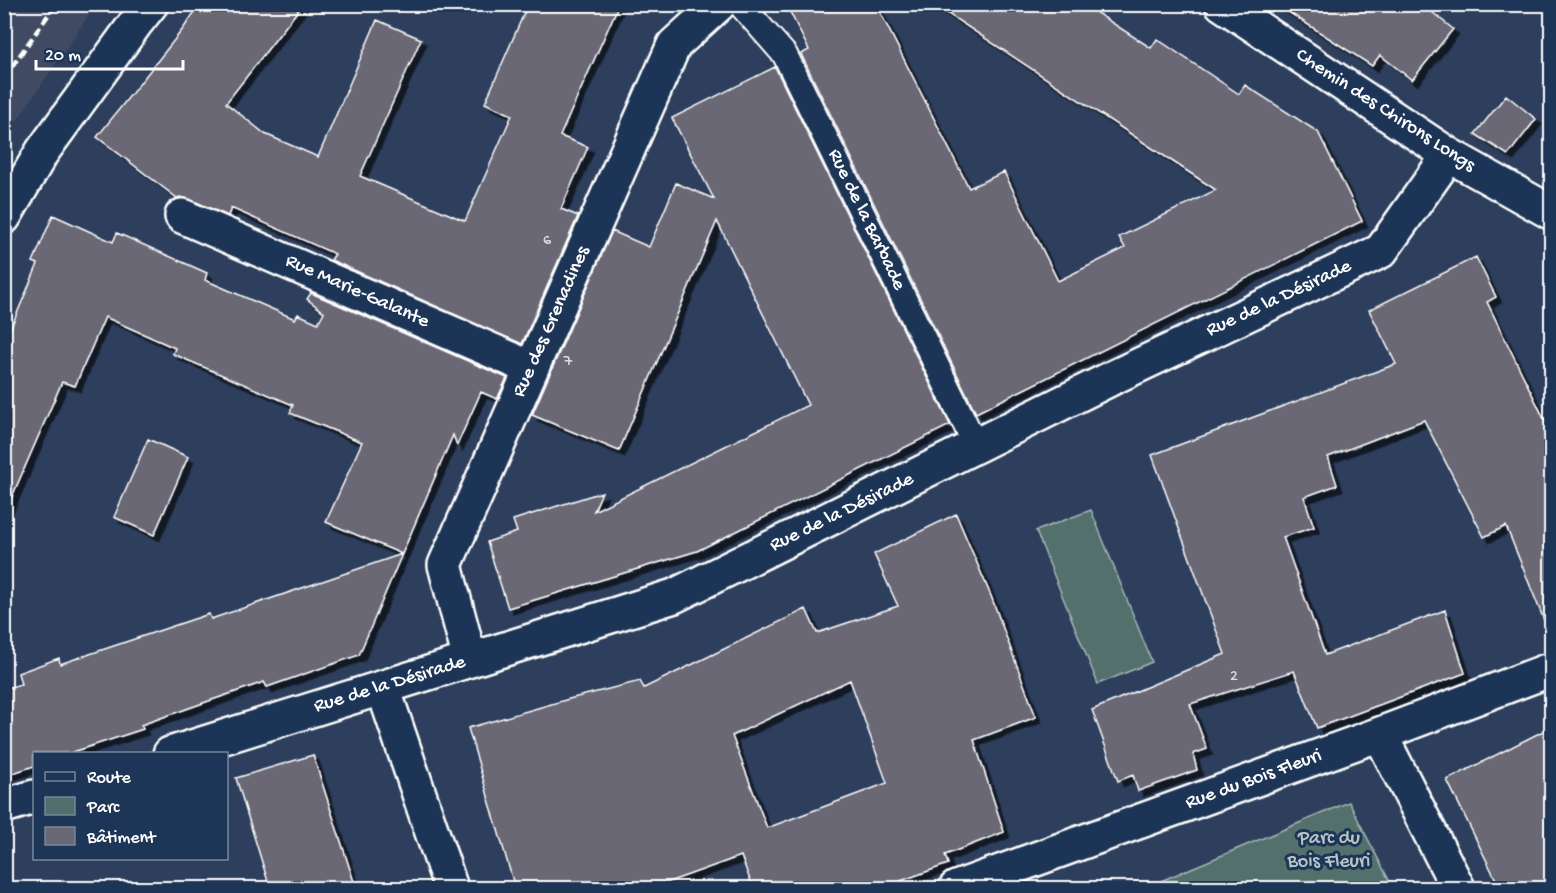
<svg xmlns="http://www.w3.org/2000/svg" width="1556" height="893" viewBox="0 0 1556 893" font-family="'Gochi Hand',sans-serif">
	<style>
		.built { fill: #404b64 }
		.green { fill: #526f6d; stroke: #a8b7b6; stroke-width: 1.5 }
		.building { fill: #6b6875; stroke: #fff; stroke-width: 1.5; fill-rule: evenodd; filter: url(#shadow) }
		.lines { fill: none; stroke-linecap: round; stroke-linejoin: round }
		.lane-casing { stroke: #fff; stroke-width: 28 }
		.street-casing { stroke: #fff; stroke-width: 38 }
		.secondary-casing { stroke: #fff; stroke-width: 38 }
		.lane { stroke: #1d3557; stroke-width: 24 }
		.street { stroke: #1d3557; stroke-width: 33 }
		.secondary { stroke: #1d3557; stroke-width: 33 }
		.rail { stroke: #fff; stroke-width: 4.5; stroke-dasharray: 9 4.5; stroke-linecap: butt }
		.labels { text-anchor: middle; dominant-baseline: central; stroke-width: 6; stroke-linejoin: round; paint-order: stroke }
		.number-label { font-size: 16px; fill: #dad9dc }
		.street-label { font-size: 20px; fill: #fff; stroke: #1d3557 }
		.park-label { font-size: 20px; fill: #bac5c5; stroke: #1d3557 }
	</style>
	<defs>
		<filter id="shadow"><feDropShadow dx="5.5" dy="5.5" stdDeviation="0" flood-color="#0009"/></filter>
	</defs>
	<rect width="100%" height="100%" fill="#2d3f5d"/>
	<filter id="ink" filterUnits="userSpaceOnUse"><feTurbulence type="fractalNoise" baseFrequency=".0167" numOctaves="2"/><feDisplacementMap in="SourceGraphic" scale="12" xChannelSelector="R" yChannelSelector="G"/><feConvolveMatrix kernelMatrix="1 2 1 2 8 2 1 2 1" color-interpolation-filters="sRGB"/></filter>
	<g filter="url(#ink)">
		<path class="built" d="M20 5H96L5 138V27Z"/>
		<path class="green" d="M1091 510 1152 662 1098 684 1036 531Z
			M1349 802 1393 888H1144Z"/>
		<path class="building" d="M200 4H303L226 103 265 134 318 157 377 20 421 39 360 176 465 221 512 115 485 103 528 4H619L560 136 588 147 561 209 578 216 522 344 331 260 335 254 231 208 228 216 189 199 180 197 177 198 97 137 183 29Z
			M786 4H876L969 188 1004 172 1058 281 1125 248 1119 237 1216 190 933 4H1083L1151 48 1157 39 1239 94 1245 85 1318 132 1362 221 976 413 801 54 809 50Z
			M1276 4H1422L1453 29 1412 80 1380 55 1372 66Z
			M775 67 950 425 697 551 508 608 487 542 517 532 513 520 602 492 594 511 808 405 717 221 619 451 532 415 612 231 649 247 676 183 714 199 672 118Z
			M1506 95 1536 119 1508 155 1475 134Z
			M53 215 113 242 117 233 207 273 205 280 295 319 298 314 318 323 324 312 307 299 311 293 507 378 497 399 481 392 457 445 453 435 402 554 326 522 362 442 290 413 293 405 173 354 175 348 105 317 75 386 62 382 4 515V344L38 264 33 262Z
			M1476 257 1496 297 1487 302 1551 433V635H1550L1506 526 1484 537 1424 420 1328 457 1337 485 1304 497 1314 527 1283 537 1325 655 1445 610 1465 673 1317 728 1294 671 1190 704 1207 749 1193 754 1197 770 1138 791 1133 775 1118 781 1092 710 1225 654 1152 455 1396 364 1369 310Z
			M148 439 188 457 154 535 114 517Z
			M956 514 991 596 1036 717 974 740 1004 832 945 855 948 864 881 888H753L741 856 652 888H515L468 728 569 699 640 681 644 688 806 609 817 633 898 606 874 554ZM850 680 887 783 767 828 732 736Z
			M402 554 359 655 267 687 264 682 206 702 141 725 143 729 70 753H34V766L4 776V689L21 684 18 673 59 658 60 664 209 614 211 619Z
			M1551 727V888H1500L1447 780Z
			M313 755 356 888H270L236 778Z"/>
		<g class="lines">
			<defs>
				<path id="lane" d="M740 4 785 55 976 446"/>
				<path id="street" d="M1222 4 1449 155 1552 213
					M182 216 511 359 531 370
					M470 660 445 565 674 45 719 4
					M383 688 451 888
					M1380 734 1458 888
					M170 754 674 596 1114 377 1381 251 1449 155
					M4 806 34 797
					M956 888 1380 734 1552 669"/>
				<path id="secondary" d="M4 217 42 152 135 24 151 4"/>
			</defs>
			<use href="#lane" class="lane-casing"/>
			<use href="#street" class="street-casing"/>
			<use href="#secondary" class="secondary-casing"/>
			<use href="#lane" class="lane"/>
			<use href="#street" class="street"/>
			<use href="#secondary" class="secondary"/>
			<path class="rail" d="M4 78 56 4"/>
		</g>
	</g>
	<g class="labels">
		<g class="number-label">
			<text x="547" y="241">6</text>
			<text x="568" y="362">7</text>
			<text x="1234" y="677">2</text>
		</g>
		<g class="street-label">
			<text transform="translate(1385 111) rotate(33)">Chemin des Chirons Longs</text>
			<text transform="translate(866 220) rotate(64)">Rue de la Barbade</text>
			<text transform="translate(357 292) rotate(24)">Rue Marie-Galante</text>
			<text transform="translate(1279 299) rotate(-25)">Rue de la Désirade</text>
			<text transform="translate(552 322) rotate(-66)">Rue des Grenadines</text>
			<text transform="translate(842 513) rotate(-26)">Rue de la Désirade</text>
			<text transform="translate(390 685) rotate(-17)">Rue de la Désirade</text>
			<text transform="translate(1254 780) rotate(-20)">Rue du Bois Fleuri</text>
		</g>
		<g class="park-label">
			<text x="1329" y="839">Parc du<tspan x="1329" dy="23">Bois Fleuri</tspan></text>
		</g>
	</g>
	<rect width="1556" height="893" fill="none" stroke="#1d3557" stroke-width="24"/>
	<rect x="12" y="12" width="1532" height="869" fill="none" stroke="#fff" stroke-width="2" filter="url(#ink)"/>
	<rect x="33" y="752" width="195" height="108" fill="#1d3557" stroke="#77869a" stroke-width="1.5"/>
	<rect x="45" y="772" width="30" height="9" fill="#1d3557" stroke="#77869a" stroke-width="1.5"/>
	<text x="87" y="782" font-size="18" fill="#ffffff">Route</text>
	<rect x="45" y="797" width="30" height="18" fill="#526f6d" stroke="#77869a" stroke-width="1.5"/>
	<text x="87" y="812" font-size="18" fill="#ffffff">Parc</text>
	<rect x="45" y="827" width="30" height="18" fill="#6b6875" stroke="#77869a" stroke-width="1.5"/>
	<text x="87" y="842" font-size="18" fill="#ffffff">Bâtiment</text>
	<path d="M36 60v9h147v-9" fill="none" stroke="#ffffff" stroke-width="3"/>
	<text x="45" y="60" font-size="18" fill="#ffffff" stroke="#1d3557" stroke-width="4.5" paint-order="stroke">20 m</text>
</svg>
